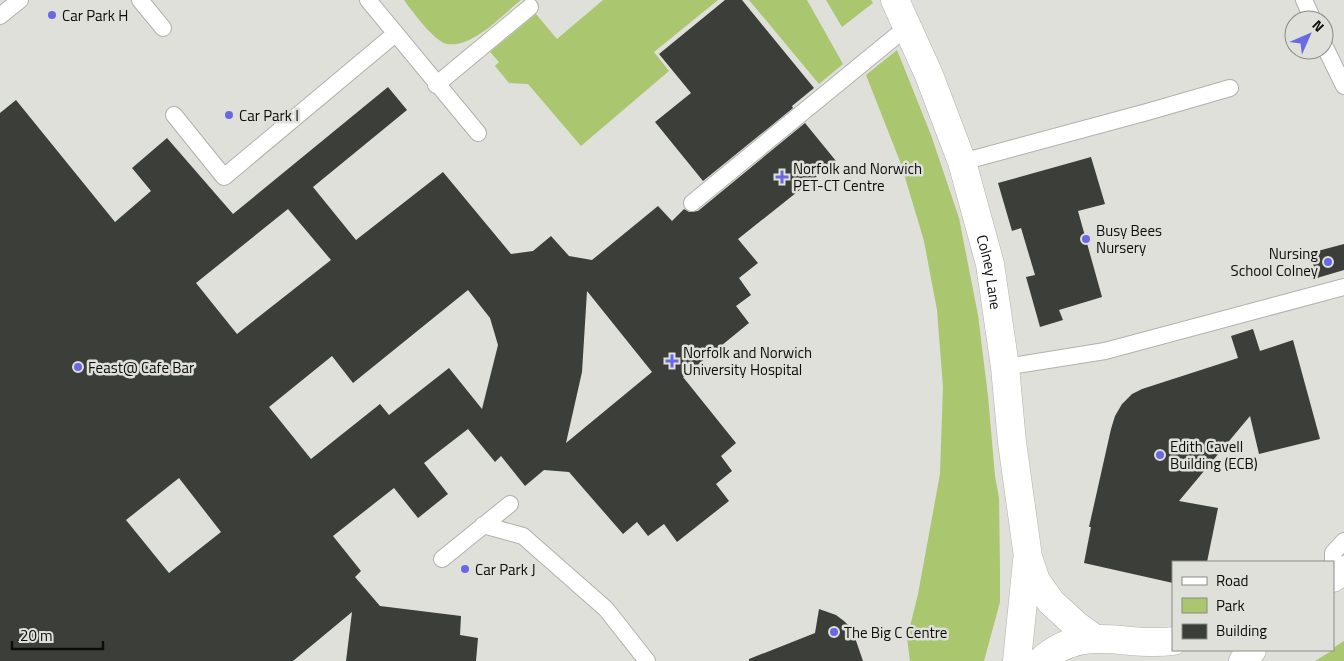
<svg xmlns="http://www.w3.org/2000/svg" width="1344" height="661" viewBox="0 0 1344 661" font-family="'Titillium Web',sans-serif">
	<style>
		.green { fill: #aac66e }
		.building { fill: #3c3f39; fill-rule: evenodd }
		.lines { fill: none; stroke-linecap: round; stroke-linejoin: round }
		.service-casing { stroke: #afb2ab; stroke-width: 18 }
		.minor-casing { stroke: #afb2ab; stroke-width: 29 }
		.tertiary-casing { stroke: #afb2ab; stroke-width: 29 }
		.service { stroke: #fff; stroke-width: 16 }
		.minor { stroke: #fff; stroke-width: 28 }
		.tertiary { stroke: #fff; stroke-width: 28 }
		.poi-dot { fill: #6a69e3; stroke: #dee0d9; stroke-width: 2 }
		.labels { text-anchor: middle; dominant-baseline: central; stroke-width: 5; stroke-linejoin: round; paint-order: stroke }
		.poi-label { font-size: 15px; fill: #0c0d0b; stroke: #dee0d9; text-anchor: start }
		.street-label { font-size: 15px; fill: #0c0d0b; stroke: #dee0d9 }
	</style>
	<rect width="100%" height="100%" fill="#dee0d9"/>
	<path class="green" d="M404 0H521C502 15 473 48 447 44 434 41 412 11 404 0Z
		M603 0H718L654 52 669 71 581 146 528 84 509 83 495 66 499 62 490 52 536 14 557 39Z
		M749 0H807L843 64 819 84Z
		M826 0H871L873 3 842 27Z
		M897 50 931 135 959 218 978 315 988 396 995 476 999 498 1000 570V602L984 661H910L907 638 918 594 940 474 943 387 937 310 924 241 901 164 866 75Z
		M1344 641V661H1315L1333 650V648Z"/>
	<path class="building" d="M725 0H742L814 88 792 106 793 108 703 181 655 122 691 93 659 54Z
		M388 87 407 110 313 187 356 240 443 172 511 254 533 251 551 236 569 256 592 260 658 206 672 221 684 209 689 212 698 211 805 123 836 161 738 239 758 263 739 278 751 295 736 306 749 323 683 377 736 443 721 456 732 471 716 484 729 501 677 542 664 524 648 536 637 522 623 534 569 472 544 470 525 486 501 456 495 462 468 429 424 463 448 494 418 518 394 488 333 536 361 571 355 577 380 606 461 616 460 635 478 638 476 661H346L352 612 293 661H0V113L16 100 115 222 151 191 132 168 167 138 233 214ZM288 209 331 260 237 334 196 283ZM468 290 490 318 498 345 482 409 449 368 389 415 380 404 311 459 269 407 332 356 353 383ZM587 291 652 372 566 443 582 372ZM179 478 221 532 169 573 126 520Z
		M1091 157 1105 204 1078 211 1102 297 1059 310 1063 320 1040 327 1026 277 1035 275 1021 228 1012 231 998 183Z
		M1344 244V270L1317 278 1310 253Z
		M1253 329 1260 351 1293 340 1320 439 1259 454 1250 416 1179 501 1218 508 1207 562H1173V583L1084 563 1091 527H1089L1111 429 1115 416 1122 404 1132 394 1142 389 1238 358 1231 336Z
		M819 609 836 615 844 621 852 629 863 661H749V659L815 633Z"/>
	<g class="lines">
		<defs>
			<path id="service" d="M140 0 163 28
				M368 0 478 133
				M1304 0 1313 20
				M0 16 20 0
				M1324 45 1344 86
				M436 85 530 7
				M174 115 224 177 395 34
				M962 162 1147 112 1230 88
				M692 203 907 27
				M1005 367 1105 351 1344 287
				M483 525 523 536 606 609 647 661
				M442 559 510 504
				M1333 562V553L1344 541"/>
			<g id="minor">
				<path id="s1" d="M895 0 929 75 962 162 990 264 1005 367 1012 442 1028 557 1036 581 1051 602 1076 625 1094 638"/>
				<path d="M1017 661 1027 561"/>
			</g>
			<path id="tertiary" d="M1333 578 1344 570
				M1041 661C1084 622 1124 648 1173 641
				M1243 661 1252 650"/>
		</defs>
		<use href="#service" class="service-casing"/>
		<use href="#minor" class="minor-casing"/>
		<use href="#tertiary" class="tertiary-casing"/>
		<use href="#service" class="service"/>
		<use href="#minor" class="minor"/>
		<use href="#tertiary" class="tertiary"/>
	</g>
	<g class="poi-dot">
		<circle cx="52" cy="15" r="5"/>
		<circle cx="229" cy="115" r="5"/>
		<path d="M779.5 169.5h5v5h5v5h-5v5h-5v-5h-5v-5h5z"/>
		<circle cx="1086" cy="239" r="5"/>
		<circle cx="1328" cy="262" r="5"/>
		<path d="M669.5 353.5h5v5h5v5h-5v5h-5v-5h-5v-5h5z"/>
		<circle cx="78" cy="367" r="5"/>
		<circle cx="1160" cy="455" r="5"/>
		<circle cx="465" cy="569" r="5"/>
		<circle cx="834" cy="632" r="5"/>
	</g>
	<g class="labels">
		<g class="poi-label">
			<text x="62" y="15">Car Park H</text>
			<text x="239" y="115">Car Park I</text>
			<text x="793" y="168">Norfolk and Norwich<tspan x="793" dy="17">PET-CT Centre</tspan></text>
			<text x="1096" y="230">Busy Bees<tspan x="1096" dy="17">Nursery</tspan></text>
			<text x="1318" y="253" text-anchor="end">Nursing<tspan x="1318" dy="17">School Colney</tspan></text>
			<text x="683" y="352">Norfolk and Norwich<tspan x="683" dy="17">University Hospital</tspan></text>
			<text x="88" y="367">Feast@ Cafe Bar</text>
			<text x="1170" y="446">Edith Cavell<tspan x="1170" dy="17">Building (ECB)</tspan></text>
			<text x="475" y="569">Car Park J</text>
			<text x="844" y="632">The Big C Centre</text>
		</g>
		<g class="street-label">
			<text stroke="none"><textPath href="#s1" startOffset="289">Colney Lane</textPath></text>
		</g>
	</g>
	<rect x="1172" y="561" width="162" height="90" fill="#dee0d9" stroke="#8a8c87"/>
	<rect x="1182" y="577" width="25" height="8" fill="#ffffff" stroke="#8a8c87"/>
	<text x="1216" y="586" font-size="15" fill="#0c0d0b">Road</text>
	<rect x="1182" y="598" width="25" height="15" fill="#aac66e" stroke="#8a8c87"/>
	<text x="1216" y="611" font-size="15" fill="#0c0d0b">Park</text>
	<rect x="1182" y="624" width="25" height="15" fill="#3c3f39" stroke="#8a8c87"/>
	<text x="1216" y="636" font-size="15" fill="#0c0d0b">Building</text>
	<g transform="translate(1309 35) rotate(45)"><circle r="24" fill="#dee0d9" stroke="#8a8c87"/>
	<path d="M0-4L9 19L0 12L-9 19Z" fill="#6a69e3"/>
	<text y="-8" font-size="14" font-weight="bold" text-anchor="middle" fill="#0c0d0b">N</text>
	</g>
	<path d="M12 641v8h91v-8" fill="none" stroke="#0c0d0b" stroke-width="2.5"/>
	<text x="20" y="641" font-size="15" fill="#0c0d0b" stroke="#dee0d9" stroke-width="4" paint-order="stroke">20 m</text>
</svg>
